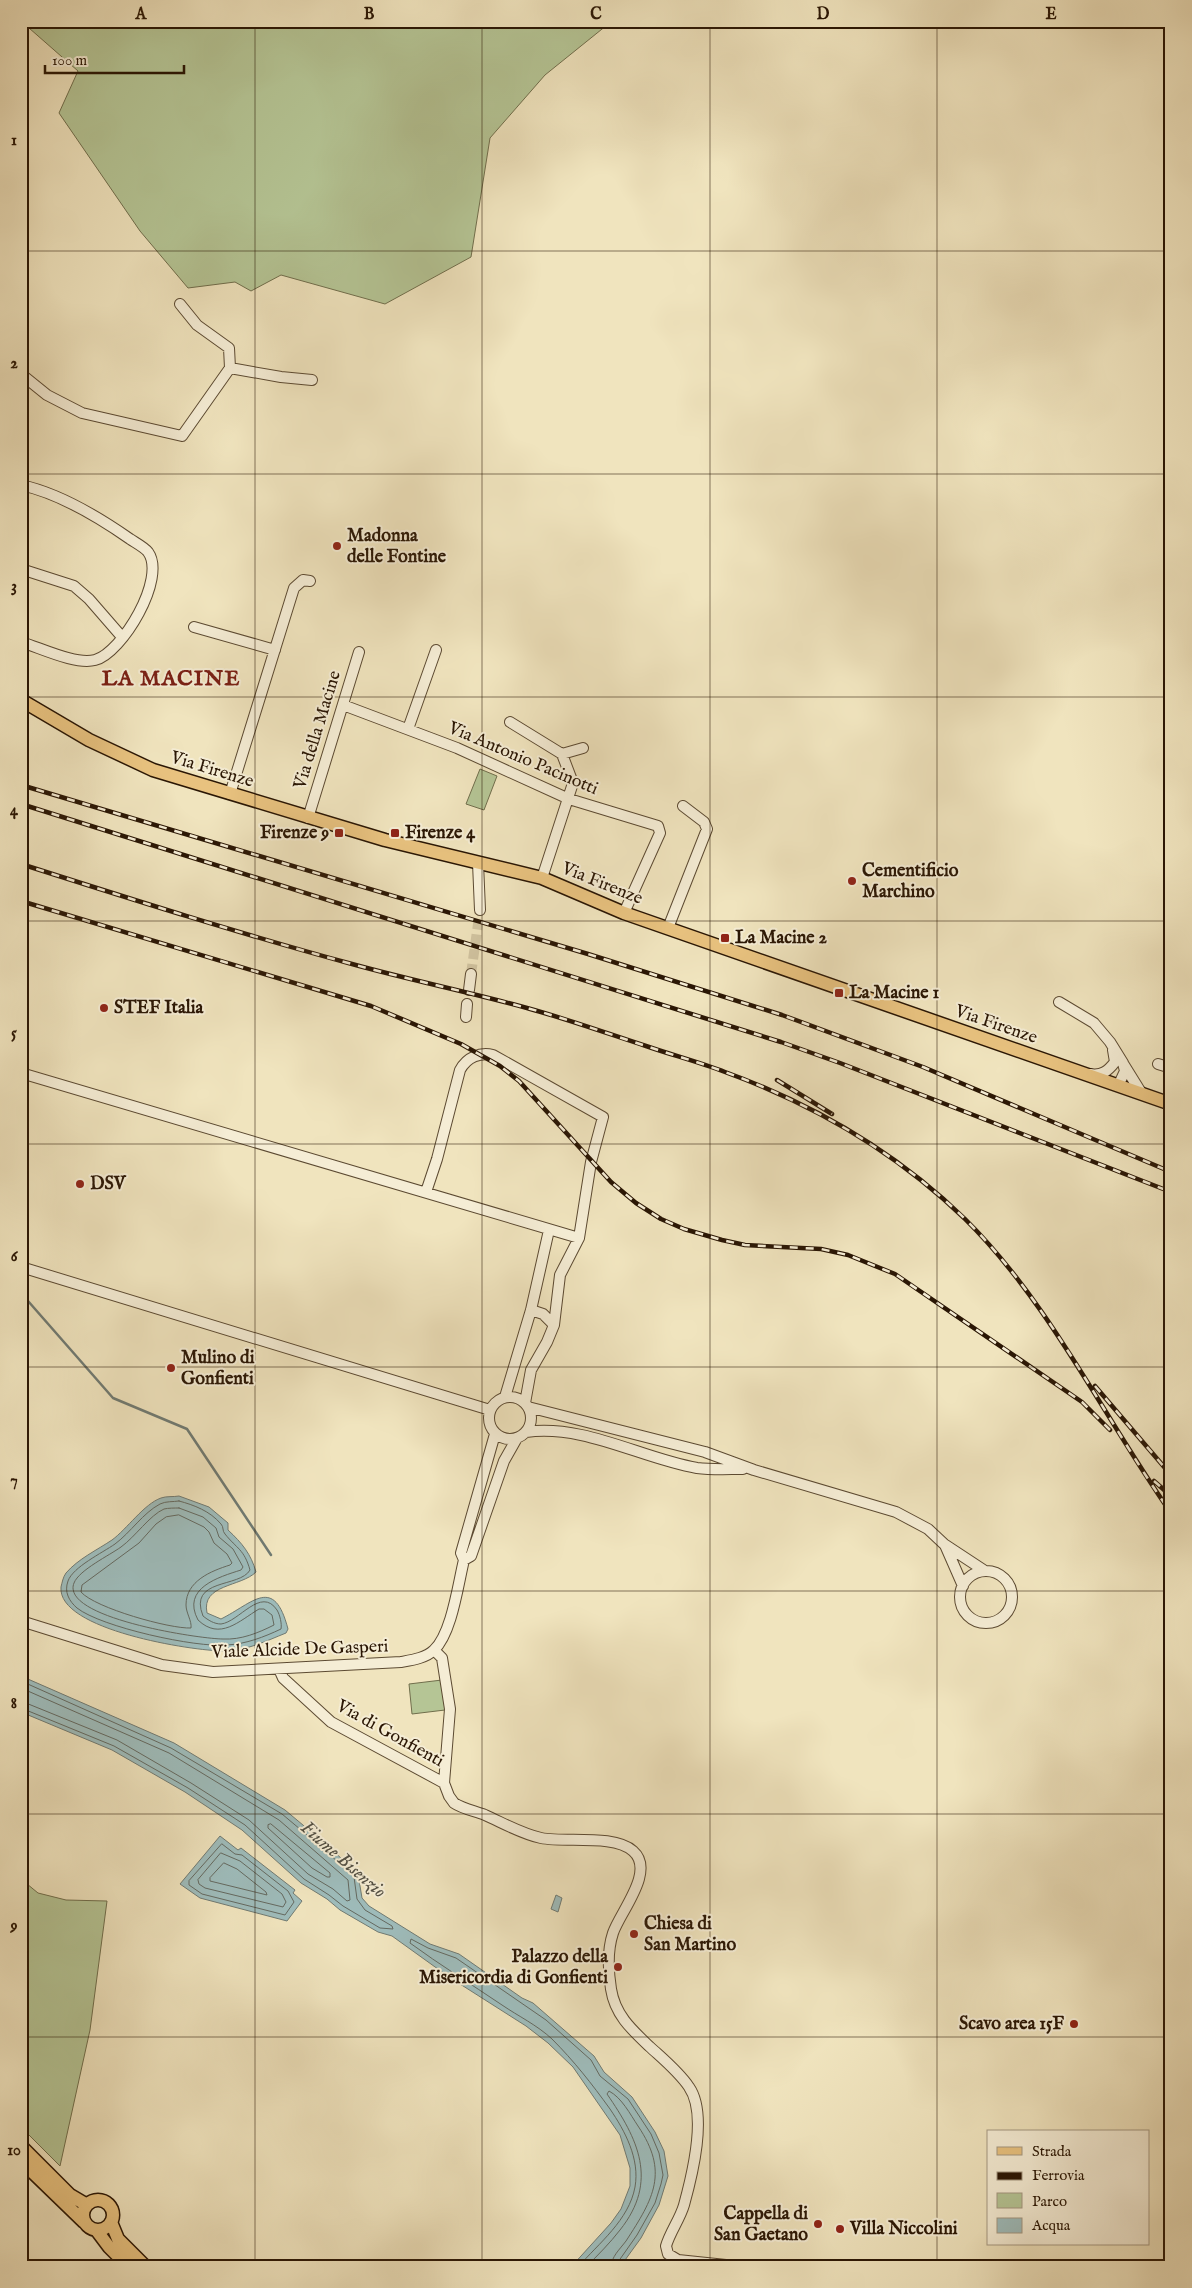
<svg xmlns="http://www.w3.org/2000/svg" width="1192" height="2288" viewBox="0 0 1192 2288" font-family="'IM FELL English',serif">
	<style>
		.green { fill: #b5c595; stroke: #706e4c }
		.water { fill: #9ebcbb; stroke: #707a72 }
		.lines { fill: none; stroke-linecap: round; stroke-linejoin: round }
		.shore { stroke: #646960; stroke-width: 1 }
		.stream { stroke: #707a72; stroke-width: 2.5 }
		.minor-tunnel { stroke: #d2c5a2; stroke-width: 10; stroke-dasharray: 10 5; stroke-linecap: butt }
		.minor-casing { stroke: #5c4a32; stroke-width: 12 }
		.major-casing { stroke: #2a1604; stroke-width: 15 }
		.minor { stroke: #f5edd5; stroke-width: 10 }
		.major { stroke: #e8c27f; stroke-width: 12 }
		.rail-casing { stroke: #2a1604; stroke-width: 4.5 }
		.rail { stroke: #f5edd5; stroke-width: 2.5; stroke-dasharray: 8; stroke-linecap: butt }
		.grid { fill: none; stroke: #2a1604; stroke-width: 1; stroke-opacity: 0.55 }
		.poi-dot { fill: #8f2418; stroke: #f5edd5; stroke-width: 2 }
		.labels { text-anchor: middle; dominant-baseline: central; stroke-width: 4; stroke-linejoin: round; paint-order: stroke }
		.poi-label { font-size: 18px; font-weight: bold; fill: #2a1604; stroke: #f5edd5; text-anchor: start }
		.street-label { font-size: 18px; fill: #2a1604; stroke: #f5edd5 }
		.water-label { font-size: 19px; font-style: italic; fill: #535044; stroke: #f5edd5 }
		.district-label { font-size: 22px; font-weight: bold; letter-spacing: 1px; fill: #7a1f14; stroke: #f5edd5 }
		.neatline { fill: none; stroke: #2a1604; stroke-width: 2 }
		.grid-label { font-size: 16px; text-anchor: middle; font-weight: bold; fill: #2a1604 }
	</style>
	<rect width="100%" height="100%" fill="#f0e4be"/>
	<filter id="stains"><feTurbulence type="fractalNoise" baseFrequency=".004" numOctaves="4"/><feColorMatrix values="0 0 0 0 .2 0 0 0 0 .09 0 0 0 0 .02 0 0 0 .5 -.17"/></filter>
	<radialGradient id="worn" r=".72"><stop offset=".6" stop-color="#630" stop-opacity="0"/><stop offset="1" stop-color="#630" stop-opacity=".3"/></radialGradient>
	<path class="green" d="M21 21H612L545 75 490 138 471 257 385 304 281 275 251 291 235 282 188 288 140 231 59 113 78 71Z
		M480 769 497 776 484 810 466 804Z
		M442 1680 445 1710 412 1714 409 1684Z
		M21 1879 38 1893 66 1900 107 1901 90 2030 60 2166 21 2127Z"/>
	<path class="water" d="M179 1496 209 1507 228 1523V1530C242 1543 251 1554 256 1572 241 1587 201 1584 207 1613L221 1619C253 1603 274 1575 288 1629L286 1633C266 1641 246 1651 224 1651 193 1651 57 1630 61 1587 62 1583 63 1577 66 1573 78 1559 97 1550 112 1540 127 1529 144 1504 161 1498 166 1496 174 1497 179 1496Z
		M21 1676 174 1743 285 1810 328 1846 358 1874 362 1898 369 1906 430 1944 459 1954 522 1998 533 2003 594 2056 604 2072 632 2097 655 2132 664 2151 668 2176 659 2205 641 2238 620 2267H571L611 2223 621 2209 630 2186V2168L620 2135 573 2067 548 2043 526 2026 449 1977 392 1936 378 1932 340 1910 327 1899 301 1883 242 1830 185 1792 112 1750 21 1712Z
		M220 1836 238 1850 241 1848 295 1890 293 1893 302 1901 287 1921 200 1898 180 1884Z
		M556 1895 562 1898 558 1912 551 1909Z"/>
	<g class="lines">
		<path class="shore" d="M179 1501C194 1505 210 1511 221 1524 224 1527 222 1531 225 1534 237 1549 244 1549 250 1570 240 1588 188 1578 203 1616 208 1620 214 1624 221 1624 239 1622 261 1586 277 1610 280 1615 282 1624 281 1629 264 1637 246 1644 227 1645 196 1648 101 1627 77 1608 69 1601 64 1592 68 1581 73 1567 102 1553 115 1544 131 1532 143 1513 160 1504 166 1501 173 1502 179 1501Z
			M179 1508 203 1517 216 1528 219 1537 233 1549 243 1567 241 1570C219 1577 181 1588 198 1620 220 1641 239 1621 259 1609H264L272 1615 274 1625C258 1633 241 1640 223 1639 200 1639 60 1618 74 1583 79 1570 110 1555 121 1547 135 1537 150 1515 164 1509 168 1508 175 1508 179 1508Z
			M179 1515 204 1527 209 1532 214 1543 227 1554 232 1563 230 1565C211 1571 186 1581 186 1605 186 1613 192 1621 191 1628 170 1629 95 1608 81 1592L82 1585 139 1543 156 1524 166 1517Z
			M21 1681 171 1748 282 1814 325 1850 354 1877 357 1899 365 1910 392 1926 393 1929 380 1928 343 1906 329 1895 304 1879 245 1825 188 1788 114 1746 21 1708
			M21 1688 169 1753 279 1820 348 1880 350 1900 347 1901 333 1889 308 1874 249 1820 191 1783 117 1740 21 1701
			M271 1824 330 1873V1877H327L312 1868 268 1828V1825Z
			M222 1844 235 1854 242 1855 288 1891 294 1902 285 1915 202 1894 189 1885V1881Z
			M221 1853 240 1861 282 1894 286 1902 283 1907 205 1888 199 1884 198 1880Z
			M224 1863 237 1869 266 1892 267 1895 210 1881V1878Z
			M578 2267C599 2243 629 2220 635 2187 640 2159 625 2131 610 2109 592 2084 574 2061 552 2039 537 2025 518 2016 502 2005 471 1984 440 1965 410 1943L411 1939 428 1948 456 1958 546 2020 591 2060 600 2076 628 2099 651 2134 659 2153 663 2175 661 2184 655 2203 637 2235 618 2262 617 2267
			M586 2267C598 2255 610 2243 620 2230 659 2181 638 2139 607 2094L609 2091C622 2098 630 2114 638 2126 669 2172 654 2198 626 2241 620 2249 611 2257 611 2267"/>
		<path class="stream" d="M21 1293 113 1398 187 1429 271 1555"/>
		<path class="minor-tunnel" d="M471 974 480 910"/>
		<defs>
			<path id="minor" d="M230 368 281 377 312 380
				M21 374 47 395 82 413 182 436 230 368 229 348 197 325 180 304
				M21 485C58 493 100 518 130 539 136 543 144 547 148 552 167 578 122 653 95 660 75 665 41 648 21 642
				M21 569 74 586 89 599 122 637
				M194 627 275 650
				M343 705 457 748 569 799 658 826 660 833 624 913
				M510 722 562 754
				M408 729 436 650
				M230 794 294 588 303 580 310 581
				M308 818 359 652
				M478 863 480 910
				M542 878 573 783 562 754 583 748
				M668 928 707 829 704 822 683 806
				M469 990 471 974
				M1059 1002 1094 1023 1110 1042 1123 1063 1125 1071 1118 1086
				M466 1017 467 1004
				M1158 1064 1171 1068
				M1124 1065 1142 1094
				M21 1073 579 1238 560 1275 554 1325 547 1342 531 1370 525 1403
				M1090 1074C1102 1076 1108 1071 1115 1062L1113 1050
				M426 1192 437 1159 460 1070C467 1057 480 1052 493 1055L603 1117 591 1162 579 1238
				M21 1267 490 1410
				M531 1310 543 1314 554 1325
				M489 1418a21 21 0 1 1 42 0a21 21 0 1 1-42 0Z
				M505 1397 531 1310 549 1230
				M528 1407 705 1452 754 1470 896 1512 928 1529 944 1544 985 1571
				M526 1432C585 1424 640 1458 697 1468 712 1470 728 1469 743 1469
				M945 1545 963 1586
				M464 1560 471 1556 504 1461 517 1438
				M960 1597a26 26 0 1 1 52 0a26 26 0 1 1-52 0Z
				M21 1621 162 1665 213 1672 401 1662C412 1660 426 1658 434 1650 452 1633 458 1584 464 1560L461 1553 495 1434
				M434 1650 442 1658 450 1709 444 1783 449 1796 454 1803C463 1809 475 1811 485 1815 503 1823 522 1834 541 1838 566 1843 614 1834 633 1851 656 1871 620 1912 613 1933 607 1951 608 1970 611 1989 615 2015 632 2030 650 2047 663 2059 679 2072 689 2087 708 2114 692 2176 684 2205 680 2219 670 2232 666 2246L668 2254 678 2260 745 2267
				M279 1669 283 1678 331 1722 444 1783"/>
			<path id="major" d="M21 700 89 740 153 770 385 840 542 878 624 913 1171 1104
				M21 2146 70 2195 87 2205
				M21 2161 84 2222
				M83 2215a15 15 0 1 1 30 0a15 15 0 1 1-30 0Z
				M111 2222 118 2239 146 2267
				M97 2231 109 2247 129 2267"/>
		</defs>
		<use href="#minor" class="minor-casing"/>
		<use href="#major" class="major-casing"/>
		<use href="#minor" class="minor"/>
		<use href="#major" class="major"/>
		<defs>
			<path id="rail" d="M21 785 588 954 782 1015 923 1067 1171 1172
				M21 804 781 1042 840 1063 1171 1192
				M21 864C131 899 241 934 352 964 410 980 469 992 527 1008 567 1019 606 1033 646 1046 672 1055 699 1062 725 1072 813 1104 897 1153 965 1219 1050 1303 1103 1416 1171 1513
				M21 901 371 1006 461 1044 500 1066 519 1081 611 1182 636 1203 661 1219 684 1229 722 1240 745 1245 821 1249 848 1255 895 1274 1082 1402 1110 1430
				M777 1080 832 1114
				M1095 1386 1171 1475
				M1154 1481 1171 1496"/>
		</defs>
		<use href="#rail" class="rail-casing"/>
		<use href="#rail" class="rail"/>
	</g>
	<path class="grid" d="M255 21V2267M482 21V2267M710 21V2267M937 21V2267M21 251H1171M21 474H1171M21 697H1171M21 921H1171M21 1144H1171M21 1367H1171M21 1591H1171M21 1814H1171M21 2037H1171"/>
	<g class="poi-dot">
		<circle cx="337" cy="546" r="5"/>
		<rect x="334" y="828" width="10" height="10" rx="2.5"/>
		<rect x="390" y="828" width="10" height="10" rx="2.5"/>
		<circle cx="852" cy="881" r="5"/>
		<rect x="720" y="933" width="10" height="10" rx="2.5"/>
		<rect x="834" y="988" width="10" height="10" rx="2.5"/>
		<circle cx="104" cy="1008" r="5"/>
		<circle cx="80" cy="1184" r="5"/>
		<circle cx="171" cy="1368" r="5"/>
		<circle cx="634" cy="1934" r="5"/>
		<circle cx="618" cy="1967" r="5"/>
		<circle cx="1074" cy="2024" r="5"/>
		<circle cx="818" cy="2224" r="5"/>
		<circle cx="840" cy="2229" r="5"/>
	</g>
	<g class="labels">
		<g class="poi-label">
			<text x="347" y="536">Madonna<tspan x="347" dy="21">delle Fontine</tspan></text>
			<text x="329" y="833" text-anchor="end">Firenze 9</text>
			<text x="405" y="833">Firenze 4</text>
			<text x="862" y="871">Cementificio<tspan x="862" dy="21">Marchino</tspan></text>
			<text x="735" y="938">La Macine 2</text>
			<text x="849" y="993">La Macine 1</text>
			<text x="114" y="1008">STEF Italia</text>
			<text x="90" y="1184">DSV</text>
			<text x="181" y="1358">Mulino di<tspan x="181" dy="21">Gonfienti</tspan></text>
			<text x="644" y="1924">Chiesa di<tspan x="644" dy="21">San Martino</tspan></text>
			<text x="608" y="1957" text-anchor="end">Palazzo della<tspan x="608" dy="21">Misericordia di Gonfienti</tspan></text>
			<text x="1064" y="2024" text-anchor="end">Scavo area 15F</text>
			<text x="808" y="2214" text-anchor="end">Cappella di<tspan x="808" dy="21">San Gaetano</tspan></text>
			<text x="850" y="2229">Villa Niccolini</text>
		</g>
		<g class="street-label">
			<text transform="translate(318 730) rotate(-73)">Via della Macine</text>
			<text transform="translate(523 759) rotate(23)">Via Antonio Pacinotti</text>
			<text transform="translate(212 770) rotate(17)">Via Firenze</text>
			<text transform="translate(602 884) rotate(22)">Via Firenze</text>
			<text transform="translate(996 1025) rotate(19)">Via Firenze</text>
			<text transform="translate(300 1650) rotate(-2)">Viale Alcide De Gasperi</text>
			<text transform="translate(390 1734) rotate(29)">Via di Gonfienti</text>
		</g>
		<g class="water-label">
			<text transform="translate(343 1860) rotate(41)">Fiume Bisenzio</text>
		</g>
		<g class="district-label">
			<text x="171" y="679">LA MACINE</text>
		</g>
	</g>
	<rect width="1192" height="2288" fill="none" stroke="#f0e4be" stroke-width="55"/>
	<rect x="987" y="2130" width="162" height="115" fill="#f5edd5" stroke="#a49781"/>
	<rect x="997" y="2147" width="25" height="8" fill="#e8c27f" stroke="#a49781"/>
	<text x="1032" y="2156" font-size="15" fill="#2a1604">Strada</text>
	<rect x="997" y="2172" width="25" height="8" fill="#2a1604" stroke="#a49781"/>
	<text x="1032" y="2180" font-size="15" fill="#2a1604">Ferrovia</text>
	<rect x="997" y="2193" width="25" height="15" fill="#b5c595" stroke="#a49781"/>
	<text x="1032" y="2206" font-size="15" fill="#2a1604">Parco</text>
	<rect x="997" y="2218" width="25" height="15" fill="#9ebcbb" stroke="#a49781"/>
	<text x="1032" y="2230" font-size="15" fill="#2a1604">Acqua</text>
	<path d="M45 65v8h139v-8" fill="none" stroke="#2a1604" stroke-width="2.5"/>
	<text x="52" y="65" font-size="15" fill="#2a1604" stroke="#f5edd5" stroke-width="4" paint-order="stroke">100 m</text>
	<rect x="28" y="28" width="1136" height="2232" class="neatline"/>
	<g class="grid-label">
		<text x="141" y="19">A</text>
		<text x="369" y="19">B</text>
		<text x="596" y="19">C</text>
		<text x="823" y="19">D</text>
		<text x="1051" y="19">E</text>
		<text x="14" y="145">1</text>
		<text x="14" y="368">2</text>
		<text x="14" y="591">3</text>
		<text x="14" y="815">4</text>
		<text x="14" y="1038">5</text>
		<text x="14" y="1261">6</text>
		<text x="14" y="1485">7</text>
		<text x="14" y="1708">8</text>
		<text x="14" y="1931">9</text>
		<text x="14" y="2155">10</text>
	</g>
	<rect width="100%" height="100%" filter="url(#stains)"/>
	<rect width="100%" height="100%" fill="url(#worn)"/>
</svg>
